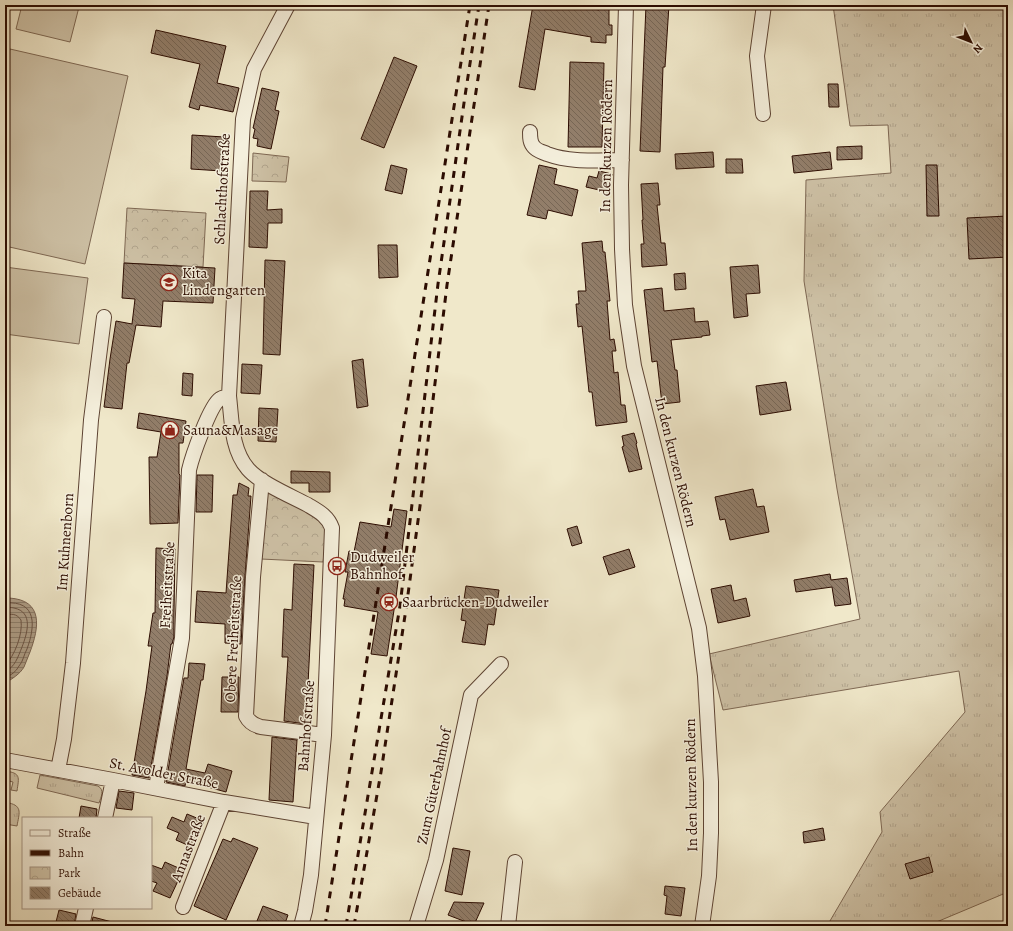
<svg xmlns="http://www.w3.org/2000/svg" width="1013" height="931" viewBox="0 0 1013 931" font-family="Alegreya,serif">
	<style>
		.grass { fill: url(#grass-tufts); stroke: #7e6854 }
		.park { fill: url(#park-crowns); stroke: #7e6854 }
		.pitch { fill: #cfc3a8; stroke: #7e6854 }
		.water { fill: url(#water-rules); stroke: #796351 }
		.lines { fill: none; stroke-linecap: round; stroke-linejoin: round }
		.shore { stroke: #6c5444; stroke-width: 1 }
		.building { fill: url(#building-back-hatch); stroke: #2c0c01 }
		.minor-casing { stroke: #5d4333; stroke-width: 16 }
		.minor { stroke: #f5f0dd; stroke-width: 14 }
		.rail { stroke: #2c0c01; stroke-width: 3; stroke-dasharray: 7 7; stroke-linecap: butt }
		.labels { text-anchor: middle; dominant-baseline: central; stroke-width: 3; stroke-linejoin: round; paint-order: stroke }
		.street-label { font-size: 15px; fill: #2c0c01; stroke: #f5f0dd }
		.poi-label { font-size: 15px; fill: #2c0c01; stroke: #f5f0dd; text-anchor: start }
	</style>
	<defs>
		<pattern id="grass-tufts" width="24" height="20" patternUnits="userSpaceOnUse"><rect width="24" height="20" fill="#cfc3a8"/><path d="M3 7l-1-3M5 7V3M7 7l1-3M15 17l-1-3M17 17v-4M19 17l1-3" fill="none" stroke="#b2a68f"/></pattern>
		<pattern id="park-crowns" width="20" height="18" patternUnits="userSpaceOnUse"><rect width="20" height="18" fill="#cfc3a8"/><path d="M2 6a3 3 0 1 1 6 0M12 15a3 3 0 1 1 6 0" fill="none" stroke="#b2a68f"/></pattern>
		<pattern id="water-rules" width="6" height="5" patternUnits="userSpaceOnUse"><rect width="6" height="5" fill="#ad9d86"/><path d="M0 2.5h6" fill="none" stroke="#8d7e6b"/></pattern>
		<pattern id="building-back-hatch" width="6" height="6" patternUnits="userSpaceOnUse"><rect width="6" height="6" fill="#927e6a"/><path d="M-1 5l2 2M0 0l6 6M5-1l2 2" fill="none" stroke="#765"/></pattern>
	</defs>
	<rect width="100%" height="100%" fill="#f0e8ca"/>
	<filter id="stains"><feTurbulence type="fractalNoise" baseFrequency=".005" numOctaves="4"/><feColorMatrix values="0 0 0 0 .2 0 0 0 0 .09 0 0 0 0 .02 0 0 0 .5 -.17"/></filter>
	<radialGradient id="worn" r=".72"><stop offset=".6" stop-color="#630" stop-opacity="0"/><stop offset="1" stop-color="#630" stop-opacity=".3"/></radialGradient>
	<path class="grass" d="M833 5H1008V892L927 926H827L882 832 880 812 965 712 959 671 723 710 709 654 860 619 837 489 804 281 806 180 891 173 888 125 850 126Z
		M5 771C21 773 19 777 17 791L11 790 13 782 5 780Z
		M40 775 98 786C105 790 101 797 99 803L37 788Z
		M9 803C23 806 19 814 17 826L5 824V812H7Z"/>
	<path class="park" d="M253 153 289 157 286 182 252 181Z
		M127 208 206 213 203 267 124 263Z
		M265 489C279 497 320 514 325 528 328 536 324 553 323 562L261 559Z"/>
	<path class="pitch" d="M22 5H72L79 7 70 42 16 29Z
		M10 49 128 76 85 264 5 246V72Z
		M5 267 88 278 79 344 5 334Z"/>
	<path class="water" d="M9 598C44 600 39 628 30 652 28 657 26 662 24 667 20 674 12 679 5 683V600Z"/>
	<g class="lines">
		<path class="shore" d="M5 603C38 600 35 627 27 649 24 654 23 662 19 666 16 672 11 675 5 678
			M5 608C8 608 11 607 14 608 34 612 27 634 22 647 18 657 15 667 5 672
			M5 615C12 614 16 613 21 620 23 634 15 655 5 666"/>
	</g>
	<path class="building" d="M533 5H571L599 10 600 5H609V25H612V35H606V43L591 42V37L545 29 535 90 519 87Z
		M646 5H669L665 67H663L660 152 640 151Z
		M156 30 226 46 217 83 239 88 233 112 200 105 199 110 189 107 200 64 151 53Z
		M394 57 417 66 384 148 361 139Z
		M570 62 604 63 602 147H568Z
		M828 84H838L839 107H829Z
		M262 88 279 92 275 110 279 111 271 149 257 146 258 139 253 138 255 129 253 128 254 124Z
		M192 135 224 137 222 171 191 169Z
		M862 146V159L837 160V147Z
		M713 152 714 167 676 169 675 154Z
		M830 152 832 169 794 173 792 156Z
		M726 159H742L743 173H726Z
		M391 165 407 169 402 194 385 190Z
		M539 165 557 169 554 184 578 190 572 216 548 210 546 219 527 215Z
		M926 165H937L939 216H927Z
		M599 171 612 174 608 192 586 187 589 176 597 178Z
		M658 183 660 205H657L661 243H665L667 265 642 267 641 244H644L642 220H643L641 184Z
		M250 191H268L267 210 282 209V223H268L267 248 249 247Z
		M1008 216V257L969 259 967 218Z
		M602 241 603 252H605L610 301H607L610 340 614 339 616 351H612L614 373 618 372 621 405H625L627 422 596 426 592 392H589L582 326 578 327 576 304H579L578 291H586L582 243Z
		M378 245H397L398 277 379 278Z
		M265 260 285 261 280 355 263 354Z
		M124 263 215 268 213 303 163 301 161 327 136 325 129 363H127L122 409 104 407 110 359 116 321 132 324 135 299 122 298Z
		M758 265 760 293 746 294 748 316 734 318 730 267Z
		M685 273 686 289 675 290 674 274Z
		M662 288 664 311 694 308 695 322 708 321 710 335 702 336V337L671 340 675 370H677L680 402 662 404 657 361 652 362 644 290Z
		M363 359 368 406 357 408 352 361Z
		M242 364 262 365 260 394 241 393Z
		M183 373 193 374 192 396 182 395Z
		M786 382 791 410 760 415 756 386Z
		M259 408 278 409 276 442 258 441Z
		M139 413 186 421 183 443H179V474L180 475 178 523 150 524 149 457H157L161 432 137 428Z
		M634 433 637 443 636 444 642 469 629 472 622 447 624 446 622 436Z
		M291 471 330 472V492H309V483H291Z
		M197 475H213L212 512H196Z
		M239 483 249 488 248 496H251L245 576 241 644 225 643V624L195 622 197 591 226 593 233 495H237Z
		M753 489 757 507 764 506 769 532 730 540 725 519 720 520 715 497Z
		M394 509 407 511 396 597 387 656 371 654 378 612 344 606 345 599H343L348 572H345L349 551 354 552 360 522 391 527Z
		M577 526 582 543 572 546 567 529Z
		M156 548 175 549 174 614V637L172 644H171L167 676 149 778 132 775 146 691 152 646H148L153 613H155Z
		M629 549 635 567 609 575 603 557Z
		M294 564 314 565 306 724 284 721 288 657H282L284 609 292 610Z
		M830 574 831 580 847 578 851 604 835 606 832 587 796 592 794 580Z
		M731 585 734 601 746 598 750 616 718 623 711 589Z
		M466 586 499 590 494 625 488 624 485 645 462 642 466 621 461 620Z
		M189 663 205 664 203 680H201L186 769 205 773 208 764 232 771 226 792 186 781 185 786 166 782 184 678H188Z
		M222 677H239L238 712H221Z
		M272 737 297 740 293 802 269 800Z
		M119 791 134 793 132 810 116 808Z
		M81 806 97 809 96 818H79Z
		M187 814 204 821 192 847 176 840 179 833 167 828 172 817 184 822Z
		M823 828 825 840 804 843 803 832Z
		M233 838 258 848 226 920 194 906 223 839 231 842Z
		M453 848 470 851 462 895 445 891Z
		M929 857 933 872 910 879 905 864Z
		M165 862 183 870 170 898 153 891 157 883 151 881V865L162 869Z
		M665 886 685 888 681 916 665 914 667 896 664 895Z
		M454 902 484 903 474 925 448 915Z
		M263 906 288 915 284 926H255Z
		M59 910 76 914 74 926H55Z
		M93 917 112 922V926H91Z"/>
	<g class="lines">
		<defs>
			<path id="minor" d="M288 5 254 69 243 119 229 396C232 421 231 449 248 469 260 483 291 496 308 505 318 511 328 516 332 528L324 735 311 875 305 911 301 926
				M626 5 621 185 622 249 625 305 634 366 699 628 705 676 711 782V833L709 876 702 926
				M763 114 757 56 764 5
				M530 132C530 138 530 143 534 147 537 151 543 152 547 154 572 163 596 160 622 160
				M262 480 253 577 246 716C249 722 253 725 261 727L324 735
				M5 760 113 780 224 802 316 817
				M58 770 64 739 73 663 91 420 104 317
				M156 788 182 638 189 470C192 457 210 405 220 399 223 397 227 397 229 396
				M105 818 113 780
				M183 907 224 802
				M82 926 86 908
				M416 926 436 860 471 695 501 664
				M508 926 515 862"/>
		</defs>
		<use href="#minor" class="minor-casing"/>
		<use href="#minor" class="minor"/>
		<path class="rail" d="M325 926 470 5
			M346 926 400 606 438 284 465 96 479 5
			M354 926 381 772 406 609 420 506 447 285 489 5"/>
	</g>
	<defs>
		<symbol id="school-ring" viewBox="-11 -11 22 22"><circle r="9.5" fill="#f5f0dd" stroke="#8f2418" stroke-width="1.5"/><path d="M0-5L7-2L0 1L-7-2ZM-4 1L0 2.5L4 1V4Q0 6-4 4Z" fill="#8f2418"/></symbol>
		<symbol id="shop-ring" viewBox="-11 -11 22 22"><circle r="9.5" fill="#f5f0dd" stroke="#8f2418" stroke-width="1.5"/><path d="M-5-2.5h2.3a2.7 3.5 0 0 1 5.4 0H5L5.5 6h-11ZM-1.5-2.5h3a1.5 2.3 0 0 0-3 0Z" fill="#8f2418"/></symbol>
		<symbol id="bus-ring" viewBox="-11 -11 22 22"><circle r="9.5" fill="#f5f0dd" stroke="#8f2418" stroke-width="1.5"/><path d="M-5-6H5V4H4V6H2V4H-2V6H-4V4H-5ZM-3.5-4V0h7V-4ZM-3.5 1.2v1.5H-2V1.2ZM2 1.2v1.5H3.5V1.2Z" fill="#8f2418"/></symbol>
		<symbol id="station-ring" viewBox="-11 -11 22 22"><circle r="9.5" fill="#f5f0dd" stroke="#8f2418" stroke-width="1.5"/><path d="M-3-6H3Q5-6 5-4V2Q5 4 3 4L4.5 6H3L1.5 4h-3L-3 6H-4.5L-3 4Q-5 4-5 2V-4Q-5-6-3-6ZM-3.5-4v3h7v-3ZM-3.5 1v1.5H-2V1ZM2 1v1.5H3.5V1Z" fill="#8f2418"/></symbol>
	</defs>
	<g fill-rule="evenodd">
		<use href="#school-ring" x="159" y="272" width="20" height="20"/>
		<use href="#shop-ring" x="160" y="420" width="20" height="20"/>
		<use href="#bus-ring" x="327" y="556" width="20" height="20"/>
		<use href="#station-ring" x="379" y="592" width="20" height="20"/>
	</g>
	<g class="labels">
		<g class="street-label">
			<text transform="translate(606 146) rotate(-89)">In den kurzen Rödern</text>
			<text transform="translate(222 189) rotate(-87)">Schlachthofstraße</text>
			<text transform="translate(676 462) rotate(76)">In den kurzen Rödern</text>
			<text transform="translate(65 542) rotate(-86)">Im Kuhnenborn</text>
			<text transform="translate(167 585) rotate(-87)">Freiheitstraße</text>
			<text transform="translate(233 639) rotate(-87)">Obere Freiheitstraße</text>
			<text transform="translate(306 726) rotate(-86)">Bahnhofstraße</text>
			<text transform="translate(164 773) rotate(11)">St. Avolder Straße</text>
			<text transform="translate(691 785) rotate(-91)">In den kurzen Rödern</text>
			<text transform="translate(434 786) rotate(-78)">Zum Güterbahnhof</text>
			<text transform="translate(188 848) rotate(-69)">Annastraße</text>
		</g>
		<g class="poi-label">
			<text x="182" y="273">Kita<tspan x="182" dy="17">Lindengarten</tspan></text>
			<text x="183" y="430">Sauna&amp;Masage</text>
			<text x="350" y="557">Dudweiler<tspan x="350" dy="17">Bahnhof</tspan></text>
			<text x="402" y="602">Saarbrücken-Dudweiler</text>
		</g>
	</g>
	<rect width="1013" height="931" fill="none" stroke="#f0e8ca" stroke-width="20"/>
	<rect x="6" y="6" width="1001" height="919" fill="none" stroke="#2c0c01" stroke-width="2"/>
	<rect x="10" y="10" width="993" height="911" fill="none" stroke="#2c0c01"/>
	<rect x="22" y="817" width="130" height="92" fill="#f5f0dd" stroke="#a59585"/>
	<rect x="30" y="830" width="20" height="6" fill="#f5f0dd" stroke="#a59585"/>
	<text x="58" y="837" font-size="12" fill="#2c0c01">Straße</text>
	<rect x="30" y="850" width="20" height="6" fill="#2c0c01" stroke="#a59585"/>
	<text x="58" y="857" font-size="12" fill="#2c0c01">Bahn</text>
	<rect x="30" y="867" width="20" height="12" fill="url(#park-crowns)" stroke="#a59585"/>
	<text x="58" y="877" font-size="12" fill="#2c0c01">Park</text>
	<rect x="30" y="887" width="20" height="12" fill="url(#building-back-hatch)" stroke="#a59585"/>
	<text x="58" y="897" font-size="12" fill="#2c0c01">Gebäude</text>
	<g transform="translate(971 42) rotate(133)" stroke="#f5f0dd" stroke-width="3" paint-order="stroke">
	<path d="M0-3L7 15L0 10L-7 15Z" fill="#2c0c01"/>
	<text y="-6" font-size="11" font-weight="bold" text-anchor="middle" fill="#2c0c01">N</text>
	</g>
	<rect width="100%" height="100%" filter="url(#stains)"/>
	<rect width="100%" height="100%" fill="url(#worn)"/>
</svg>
